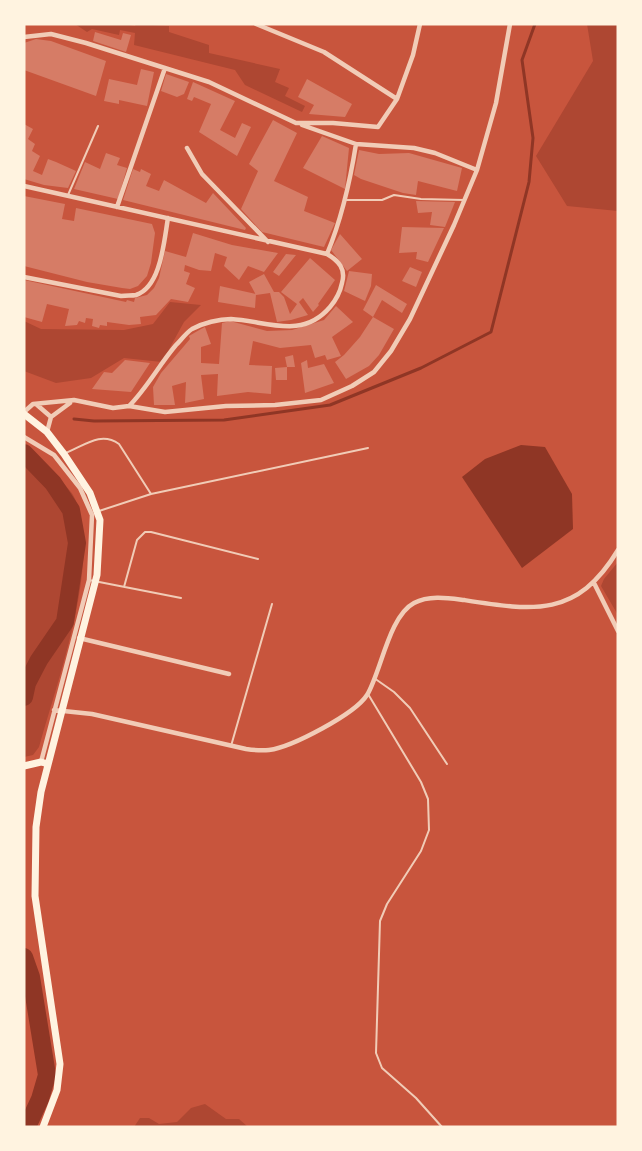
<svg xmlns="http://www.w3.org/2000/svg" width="642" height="1151" viewBox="0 0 642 1151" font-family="Mulish,sans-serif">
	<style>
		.green { fill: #ae4732 }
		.water { fill: #8f3625 }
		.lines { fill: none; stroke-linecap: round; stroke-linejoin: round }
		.stream { stroke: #8f3625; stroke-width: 3 }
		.river { stroke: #8f3625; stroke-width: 18 }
		.building { fill: #d67c66 }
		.service { stroke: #f1ccb7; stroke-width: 2 }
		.minor { stroke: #f1ccb7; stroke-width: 4.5 }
		.primary { stroke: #fff3e0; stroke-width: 7 }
	</style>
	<rect width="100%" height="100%" fill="#c8553d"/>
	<path class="green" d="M75 24H124L135 26 136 24 169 26V32L209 45V53L280 69 275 82 289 88 285 96 305 106 302 112 245 85 235 70 134 45 135 33 120 30 119 35 92 29 87 32Z
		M587 24H618V211L567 206 536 156 593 61Z
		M170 302 201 305 184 322 162 362 124 358 91 378 56 383 24 371V321L41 329 124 330 153 324Z
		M24 447C35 457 66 483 73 495 105 552 56 685 39 747L33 755 24 757Z
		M618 562V615L601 586 604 579Z
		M205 1104 226 1119H239L248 1127H134L140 1118H149L159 1124 177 1122 191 1108Z"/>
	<path class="water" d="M521 445 545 447 572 494 573 529 522 568 462 477 485 459Z"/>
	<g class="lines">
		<path class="stream" d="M74 419 94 421 224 420 330 405 421 368 491 332 529 182 533 138 522 60 535 24"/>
		<path class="river" d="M24 453 53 483 71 510 77 543 65 622 39 660 27 683 24 697
			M24 957 31 977 47 1075 40 1099 27 1127"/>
	</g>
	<path class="building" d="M95 32 121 40 123 33 131 35 126 52 93 41Z
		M36 39 51 41 106 61 96 96 24 70V43Z
		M141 69 154 72 147 106 119 100V104L104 101 109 79 137 85Z
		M166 74 189 82 184 94 177 97 161 91Z
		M307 79 352 104 345 117 309 114 314 105 298 97Z
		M193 82 235 101 220 130 235 138 242 123 251 127 237 156 199 132 211 104 194 97 192 101 187 99Z
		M273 120 297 133 274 181 308 197 304 211 335 223 324 247 262 232 241 209 258 171 249 164Z
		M24 124 33 129 28 139 35 144 32 151 40 156 33 171 42 175 48 159 56 162 76 171 68 188 44 185 24 179Z
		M322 136 349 148 345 189 303 168Z
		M359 150 379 154 409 153 462 168 457 191 418 181 416 195 403 193 361 179 354 175Z
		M106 153 120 158 117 165 127 168 118 199 74 189 85 162 100 169Z
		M133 169 140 172 141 169 151 174 146 186 159 191 164 180 206 203 213 193 246 228 245 230 123 200Z
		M24 196 65 204 62 219 74 221 76 208 152 224 155 233 151 263 147 276 138 286 130 289 122 288 87 282 24 266Z
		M416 201 455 202 445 227 430 225 432 212 418 213Z
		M402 227 444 228 428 262 416 259 417 252 399 253Z
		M193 233 232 245 278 253 264 272 248 266 239 280 224 266 227 257 215 253 211 271 199 270 185 265 184 271 190 273 186 284 195 288 188 302 171 299 156 315 140 317 141 324 129 325 107 322V326L100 325 99 328 92 326 93 319 86 318 85 323 79 321 77 325 65 326 69 309 47 304 42 322 24 317V280L126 302 127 300 134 302 135 298 147 295 154 288 159 278 165 251 186 257Z
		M340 234 362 259 347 271 331 250Z
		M286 254 296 255 279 276 273 272Z
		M310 258 335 280 318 304 319 305 313 312 303 298 299 302 308 315 291 320 277 322 270 293 256 295 249 282 264 274 274 292H279L284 297 290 314 297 304 281 292Z
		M410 267 422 272 416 287 402 281Z
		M349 271 372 274 371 286 365 301 344 291Z
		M376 285 407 304 402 313 382 300 373 317 363 310Z
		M220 286 256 294 255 308 218 302Z
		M336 306 353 322 332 337 341 356 327 360 325 355 315 358 311 345 280 348 253 341 249 365 272 366 271 394 248 392 217 396 218 374 201 375 204 399 185 403 186 382 172 386 175 405H154L153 387 161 373 190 339 189 336 201 329 205 327 211 344 201 347V363L219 364 222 323 230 321 267 331 292 330 324 320Z
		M373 317 394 329 379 355 369 366 346 379 335 362 344 355 360 337Z
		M293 355 295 367H287V380H276L275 368 287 367 285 357Z
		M125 360 150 363 131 392 92 389 104 372 112 373Z
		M307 360 308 368 324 364 334 383 305 393 301 363Z"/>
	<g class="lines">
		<path class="service" d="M68 195 98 126
			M346 200H382L394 195 421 199 464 200
			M66 453C85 445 101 431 119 444L151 494
			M99 511 151 494 368 448
			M89 580 181 598
			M124 587 137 540 145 532H151L258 559
			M374 678 394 692 410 708 447 764
			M368 694 421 782 428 799 429 830 421 851 387 904 380 921 376 1053 382 1068 416 1098 442 1127
			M231 746 272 604"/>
		<path class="minor" d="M256 24 324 52 397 99
			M24 37 51 34 86 43 209 82 296 123H333L378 127 397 99 413 55 420 24
			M302 125 356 144 414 148 435 153 477 170
			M187 148 202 174 268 242
			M24 186 327 254C339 261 346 269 342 283 340 293 336 300 330 307 302 340 267 321 231 319 219 319 203 323 192 329 186 333 181 340 176 345 159 365 147 388 129 406
			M117 207 165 68
			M327 254C342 218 350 182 356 144
			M24 277 121 296C126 295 132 296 136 295 161 287 164 241 168 218
			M36 404 51 417
			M24 412 33 404 74 400 113 408 129 406 165 412 226 406 275 405 321 400 352 386 374 372 391 351 410 319 454 225 477 170 496 103 510 24
			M47 432 51 417 70 403
			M24 437 54 455 80 488 92 515 89 580 41 762
			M594 583 618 631
			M79 638 229 674
			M54 710 92 714 246 749C253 750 261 751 269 750 292 747 355 714 367 695 381 672 389 616 414 603 429 595 448 598 464 600 534 611 577 618 618 550"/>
		<path class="primary" d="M24 414 47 432 64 454 90 493 100 520 97 575 41 792 36 827 35 896 60 1064 57 1090 43 1127
			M24 766 41 762 48 764"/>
	</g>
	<rect width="642" height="1151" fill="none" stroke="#fff3e0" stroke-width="51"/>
</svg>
